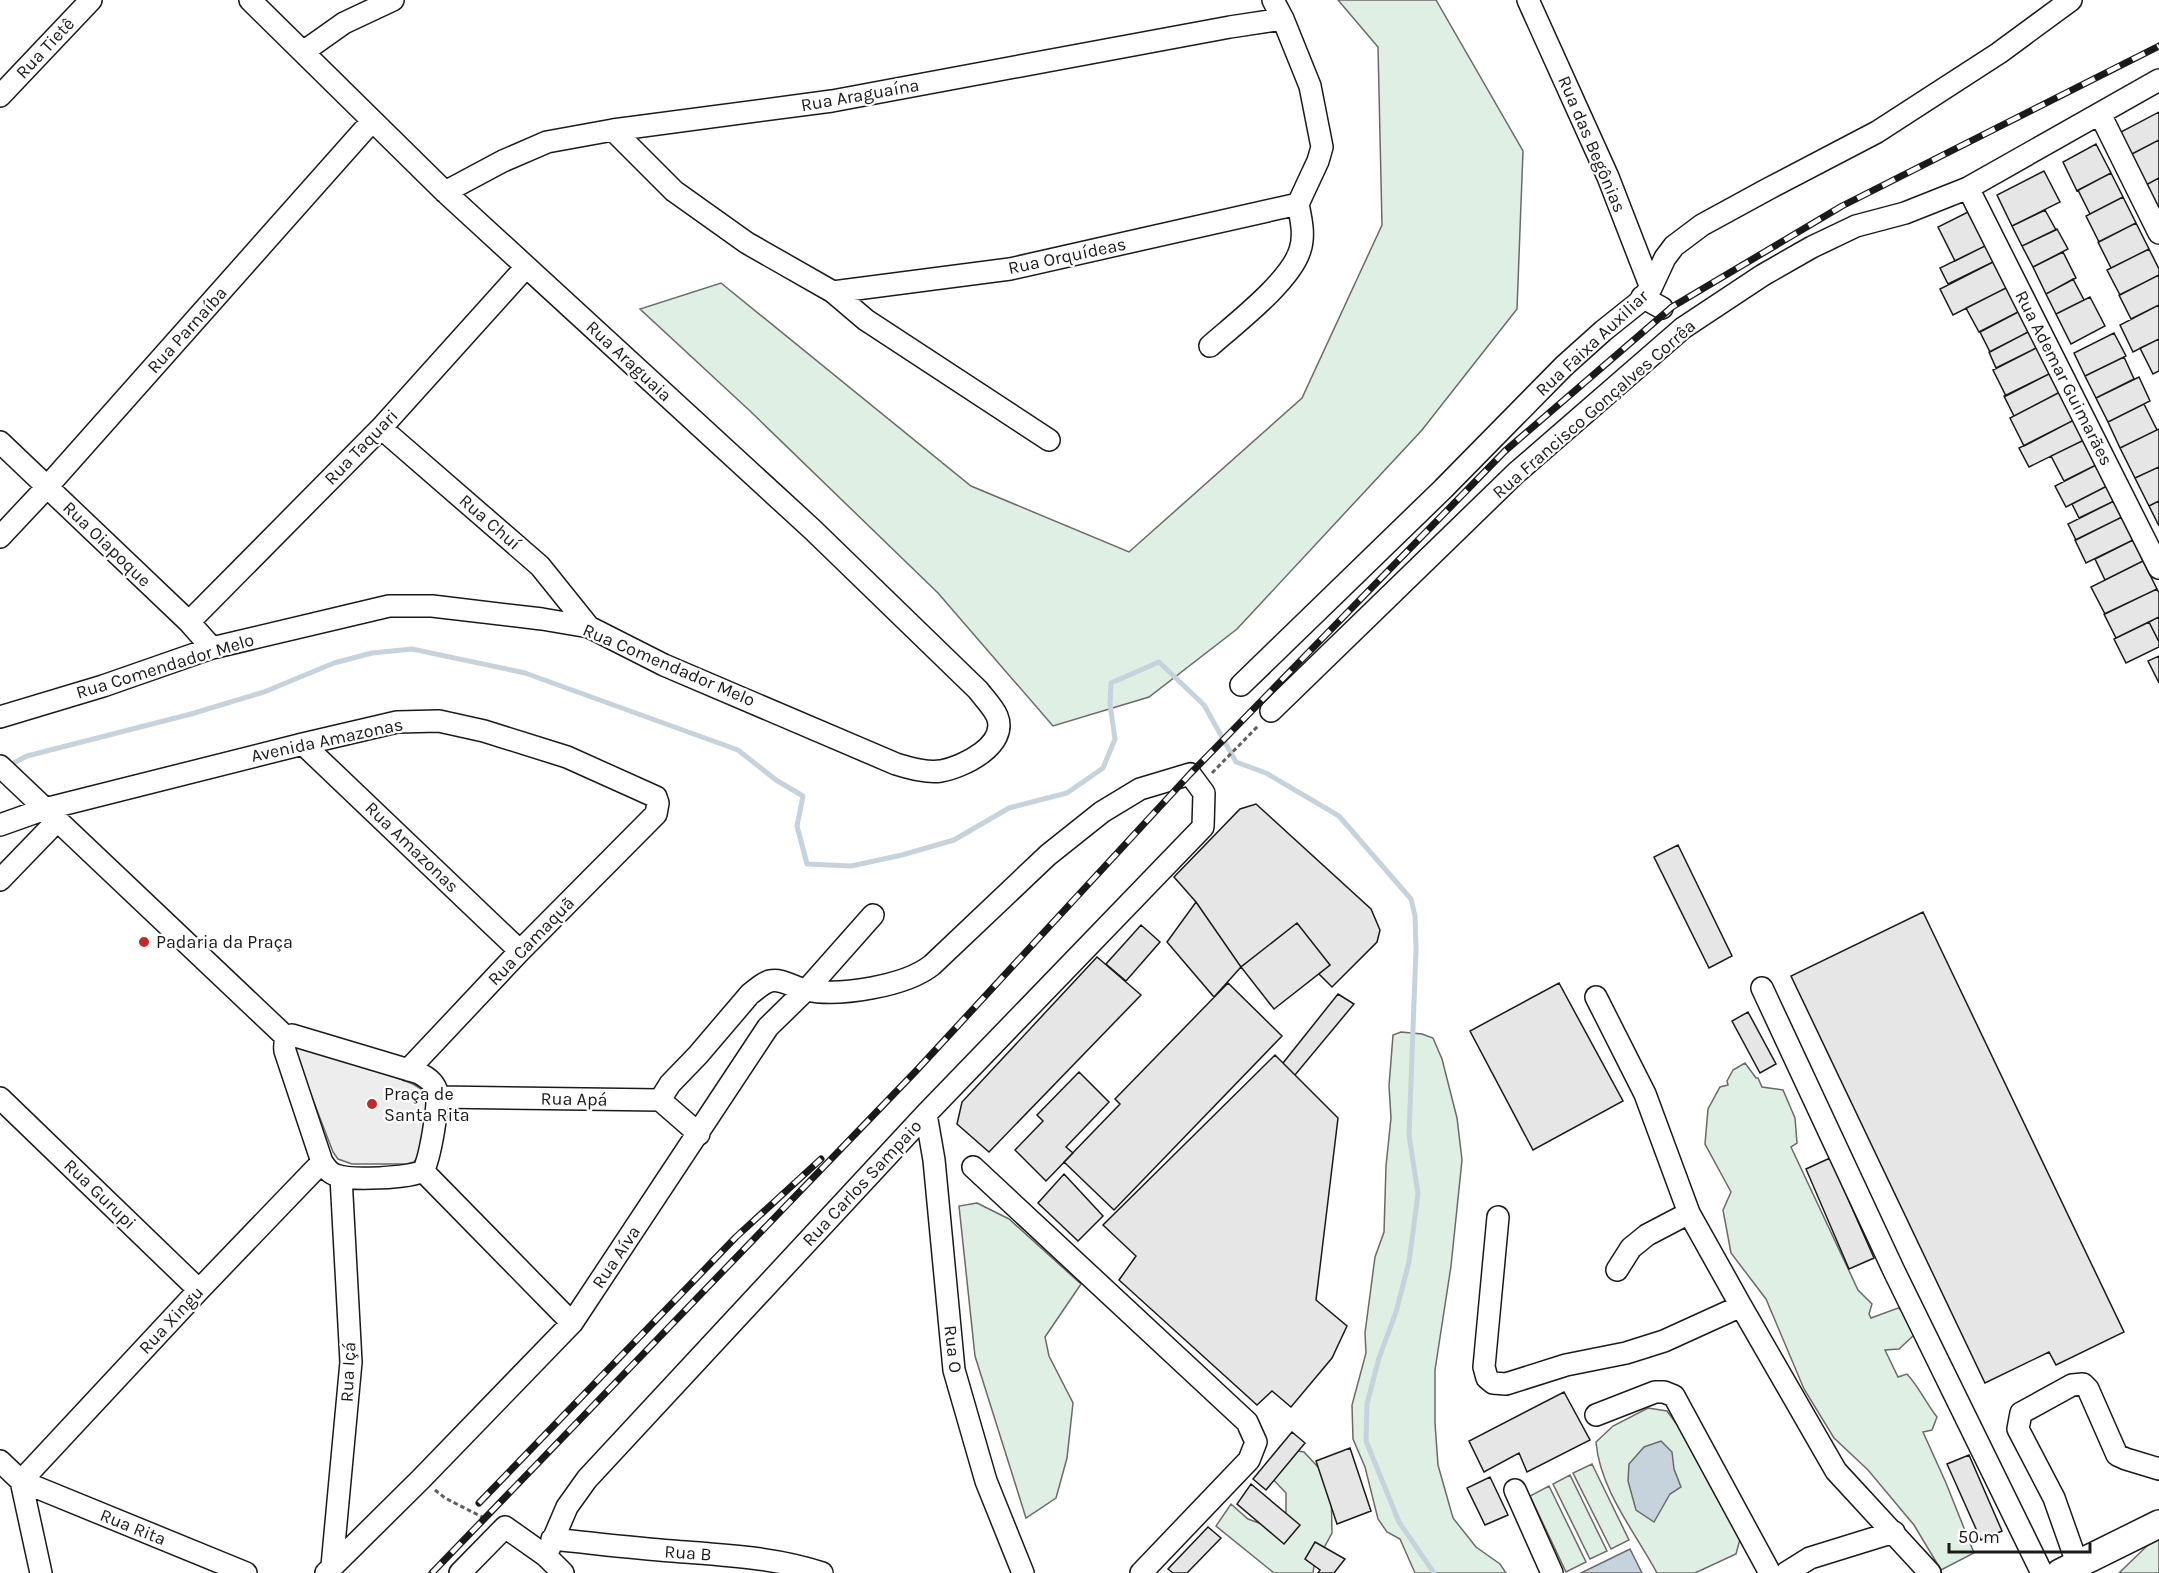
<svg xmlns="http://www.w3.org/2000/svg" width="2159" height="1573" viewBox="0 0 2159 1573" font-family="Karla,sans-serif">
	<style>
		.green { fill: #e0efe3; stroke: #6a6a6a; stroke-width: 1.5 }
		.parking { fill: #ededed; stroke: #6a6a6a; stroke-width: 1.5 }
		.water { fill: #c6d2dc; stroke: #6a6a6a; stroke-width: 1.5 }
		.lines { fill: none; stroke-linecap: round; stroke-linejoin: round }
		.stream { stroke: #c6d2dc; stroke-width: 5 }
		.building { fill: #e6e6e6; stroke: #1a1a1a; stroke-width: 1.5 }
		.minor-casing { stroke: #1a1a1a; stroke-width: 24 }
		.major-casing { stroke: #1a1a1a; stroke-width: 30 }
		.path { stroke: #5f5f5f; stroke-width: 3; stroke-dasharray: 4.5 3; stroke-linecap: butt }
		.minor { stroke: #fff; stroke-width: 21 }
		.major { stroke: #fff; stroke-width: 27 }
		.rail-casing { stroke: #1a1a1a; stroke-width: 7 }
		.rail { stroke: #fff; stroke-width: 4.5; stroke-dasharray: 14; stroke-linecap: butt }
		.poi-dot { fill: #c62828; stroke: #fff; stroke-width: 2 }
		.labels { text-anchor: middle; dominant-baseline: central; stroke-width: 4.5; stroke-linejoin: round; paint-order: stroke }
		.street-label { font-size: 18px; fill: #1a1a1a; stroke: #fff }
		.poi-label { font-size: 18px; fill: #1a1a1a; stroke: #fff; text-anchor: start }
	</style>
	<rect width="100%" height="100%" fill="#fff"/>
	<path class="green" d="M1338 0H1436L1523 151 1517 309 1422 430 1237 629 1149 697 1053 726 938 593 749 410 640 309 721 283 971 486 1129 552 1302 398 1382 225 1378 47Z
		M1401 1032 1422 1034 1433 1038 1442 1059 1457 1118 1462 1160 1451 1266 1435 1370V1423L1438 1465 1453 1518 1476 1547 1500 1564 1506 1573H1415L1400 1539 1387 1532 1378 1519 1365 1467 1353 1439 1352 1405 1366 1353 1365 1333 1375 1257 1384 1232 1386 1166 1391 1118 1389 1086 1393 1035Z
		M1745 1063 1756 1078H1758L1762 1087 1783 1090 1795 1118 1797 1143 1791 1147 1858 1290 1872 1304 1869 1314 1871 1318 1898 1308 1910 1316 1914 1335 1899 1349 1885 1350 1898 1377 1907 1374C1919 1387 1926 1403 1937 1417L1932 1430 1923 1432 1946 1483 1974 1553 1941 1570 1914 1525 1868 1470 1834 1438 1804 1389 1766 1299 1731 1253 1723 1210 1731 1192 1705 1144 1708 1109 1720 1087 1728 1085 1727 1081 1733 1070Z
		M977 1203 1009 1219 1081 1284 1045 1337 1049 1356 1073 1403 1067 1458 1056 1498 1026 1518 975 1356 959 1206Z
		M1648 1408 1667 1411 1689 1441 1740 1539 1736 1554 1695 1573H1657C1635 1532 1600 1490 1596 1442L1613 1426Z
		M1279 1448 1304 1452 1331 1481 1332 1533 1314 1566 1313 1573H1274L1216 1526 1231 1504 1248 1519 1286 1533V1493L1267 1473Z
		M1592 1464 1629 1540 1611 1549 1573 1473Z
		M1570 1475 1607 1551 1590 1559 1553 1484Z
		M1549 1486 1586 1562 1566 1572 1530 1496Z
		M2159 1539V1573H2119L2148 1545Z"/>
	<path class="parking" d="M297 1043H308L413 1084 428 1093 429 1108 417 1158 414 1162 406 1164H352L338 1159 333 1152 295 1053Z"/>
	<path class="water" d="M1661 1441 1672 1452 1674 1469 1681 1487 1670 1494 1654 1522 1636 1510 1628 1481 1629 1464 1644 1447Z
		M1630 1549 1642 1573H1581Z"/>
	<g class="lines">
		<path class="stream" d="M8 766 27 756 191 714 264 692 334 663 372 653 412 649 525 673 738 750 776 780 803 796 797 826 807 864 851 866 902 855 954 840 1009 808 1067 793 1103 768 1115 739 1110 704 1111 683 1159 662 1204 705 1236 762 1266 773 1339 816 1411 899 1415 916 1416 949 1409 1135 1418 1194 1409 1262 1396 1312 1379 1358 1367 1404 1366 1441 1399 1522 1434 1573"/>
	</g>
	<path class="building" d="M2159 112V140L2130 155 2119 133Z
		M2159 140V178L2146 185 2130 155Z
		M2096 144 2111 173 2077 191 2063 162Z
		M2044 171 2060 202 2012 226 1997 195Z
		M2111 173 2123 197 2090 214 2078 190Z
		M2159 178V206L2157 207 2146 185Z
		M2123 197 2136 223 2099 242 2086 216Z
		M2045 210 2056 230 2022 246 2012 226Z
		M1970 211 1987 245 1955 261 1938 227Z
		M2136 223 2149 249 2111 268 2098 242Z
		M2057 229 2068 249 2033 267 2022 246Z
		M1987 245 1995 261 1948 284 1940 268Z
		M2149 249 2159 269V275L2120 295 2107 270Z
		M2063 252 2076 278 2046 294 2033 267Z
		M1995 261 2008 287 1953 315 1940 289Z
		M2159 275V305L2131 319 2119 295Z
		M2073 279 2084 300 2056 314 2046 294Z
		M2008 287 2020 311 1979 332 1966 308Z
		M2090 297 2105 326 2071 344 2056 314Z
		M2159 305V339L2133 352 2120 325Z
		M2020 311 2030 331 1990 352 1980 332Z
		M2030 331 2038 347 1996 368 1989 352Z
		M2114 333 2126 356 2085 376 2074 353Z
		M2159 339V371L2153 374 2140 348Z
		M2038 347 2051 373 2006 396 1993 370Z
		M2124 357 2134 379 2096 398 2085 376Z
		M2051 373 2060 392 2014 416 2004 396Z
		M2139 377 2150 401 2108 422 2096 398Z
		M2060 392 2074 420 2024 446 2010 418Z
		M2144 404 2157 430 2120 448 2108 422Z
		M2074 420 2084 440 2029 467 2019 448Z
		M2159 429V467L2135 478 2120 448Z
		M2084 440 2096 465 2064 481 2051 456Z
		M2096 465 2107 486 2066 507 2055 486Z
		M2159 467V501L2149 506 2135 478Z
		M2107 486 2114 501 2079 518 2072 504Z
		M2114 501 2122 517 2076 540 2068 524Z
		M2159 501V526L2149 506Z
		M2122 517 2133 540 2086 563 2075 540Z
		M2133 540 2143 561 2105 580 2095 559Z
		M2143 561 2157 589 2105 614 2091 587Z
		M2157 589 2159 593V617L2116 638 2104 614Z
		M2159 617V642L2149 622Z
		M2149 622 2159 642V647L2126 663 2114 639Z
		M2159 656V683L2148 661Z
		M1256 804 1371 909 1380 930 1377 942 1332 987 1319 974 1330 965 1297 923 1241 967 1196 902 1174 877 1240 809Z
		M1678 845 1732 956 1709 968 1654 857Z
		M1196 902 1241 967 1214 997 1167 942Z
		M1923 912 2124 1332 2056 1365 2049 1352 1985 1383 1791 976Z
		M1297 923 1330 965 1274 1009 1241 967Z
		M1141 925 1160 942 1126 981 1106 964Z
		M1097 957 1141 995 989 1152 957 1124 962 1102Z
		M1228 983 1282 1036 1114 1210 1064 1162 1120 1104 1115 1099Z
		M1559 983 1623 1101 1533 1150 1470 1031Z
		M1338 994 1354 1004 1295 1075 1283 1063Z
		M1748 1012 1776 1064 1760 1073 1732 1021Z
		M1275 1055 1338 1118 1316 1300 1347 1326 1332 1358 1291 1407 1272 1391 1257 1405 1119 1280 1136 1256 1103 1225Z
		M1079 1072 1109 1102 1066 1147 1073 1153 1046 1181 1015 1150 1043 1121 1037 1115Z
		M1830 1158 1874 1258 1849 1269 1806 1169Z
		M1064 1174 1103 1216 1078 1241 1038 1203Z
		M1564 1392 1590 1440 1527 1472 1519 1453 1484 1472 1469 1441Z
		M1292 1432 1305 1443 1266 1490 1253 1479Z
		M1350 1448 1371 1511 1337 1524 1316 1461Z
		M1969 1455 2002 1531 1981 1540 1947 1464Z
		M1490 1477 1508 1515 1485 1525 1467 1488Z
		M1251 1484 1300 1525 1284 1544 1237 1504Z
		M1208 1527 1221 1538 1187 1573H1173L1168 1569Z
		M1315 1542 1345 1559 1334 1573H1318L1320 1570 1305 1559Z"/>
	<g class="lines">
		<defs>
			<path id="minor" d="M1273 0 1283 19 1310 86 1322 147 1318 161 1298 204
				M1528 0 1608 177 1651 288
				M303 52 344 23 393 0
				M0 96 91 0
				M2100 114 2159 233
				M613 130 674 191 747 243 833 292 866 320 1049 440
				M1968 188 2159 568
				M445 192 503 161 547 142 613 130 832 101 1230 27 1283 19
				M833 292 1010 269 1298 204
				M1642 297 1662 308
				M1210 346C1235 324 1291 281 1300 250 1305 235 1301 219 1298 204
				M381 428 540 566 589 627
				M0 442 189 622 212 648
				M0 537 47 487 372 121
				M189 622 381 428 526 267
				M1241 685 1443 489 1564 366 1603 331 1638 303 1651 288 1665 258 1674 246 1702 225 1768 189 1877 132 1999 53 2071 0
				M1271 711 1516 473 1683 328 1763 275 1812 247 1856 226 1905 213 1968 188 2159 80
				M0 717 103 686 212 648 389 606H432L542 619 589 627 664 665 896 764C910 768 926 773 941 771 963 767 1009 745 997 716 993 707 984 698 978 690L813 530 445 192 250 0
				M303 744 520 951
				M0 766 287 1038
				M0 825 45 809 303 744 397 722 439 721 484 731 567 757 656 797 658 803 656 814 520 951 408 1070
				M0 880 57 821
				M1762 988 1894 1271 2042 1573
				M1596 997 1645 1094 1689 1213 1741 1306
				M292 1035 419 1073C426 1077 433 1081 436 1089 440 1102 430 1159 423 1171 409 1178 350 1181 336 1175 329 1173 326 1168 322 1162L285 1051C284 1043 285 1039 292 1035Z
				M437 1097 660 1100 699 1134
				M0 1098 199 1290
				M926 1114 934 1160 954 1370 986 1481 1023 1573
				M973 1167 1247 1422 1256 1442 1249 1460 1141 1573
				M423 1171 572 1323
				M1498 1217 1484 1367 1487 1378 1493 1383 1506 1384 1566 1365 1626 1353 1664 1341 1741 1306 1836 1471 1930 1573
				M1617 1270 1631 1248 1647 1235 1689 1213
				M1596 1415 1655 1392H1664L1674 1396 1770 1573
				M0 1461 21 1481 41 1573
				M21 1481 199 1290 322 1162
				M21 1481 246 1573
				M1515 1490 1552 1573
				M552 1539C592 1543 632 1548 672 1551 722 1555 774 1557 822 1573
				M546 1556 567 1507 587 1479 926 1114 1203 827 1204 793 1190 774 1140 789 1102 812 1048 855 932 965C906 986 839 997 806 990 794 988 782 978 770 981 762 983 756 990 750 994L698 1055 670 1084 660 1100
				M2077 1563 2054 1498 2018 1429 2021 1413 2072 1385 2083 1384 2088 1389 2117 1455 2126 1459 2159 1469
				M332 1566 351 1362 341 1177
				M326 1573 421 1479 572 1323 768 1027 811 985 873 915
				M460 1573 505 1527 546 1556 563 1573
				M1786 1573 1810 1558 1894 1532"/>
			<path id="major" d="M2060 1573 2159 1524"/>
		</defs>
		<use href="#minor" class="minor-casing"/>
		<use href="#major" class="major-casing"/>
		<path class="path" d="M1212 773 1258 726
			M435 1490 445 1498 486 1519"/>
		<use href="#minor" class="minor"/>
		<use href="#major" class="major"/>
		<defs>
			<path id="rail" d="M479 1503 736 1237 821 1159
				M432 1573 916 1071 1190 774 1505 451 1672 307 1842 206 2159 46"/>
		</defs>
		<use href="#rail" class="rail-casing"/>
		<use href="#rail" class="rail"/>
	</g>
	<g class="poi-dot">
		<circle cx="144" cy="942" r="6"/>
		<circle cx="372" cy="1104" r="6"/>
	</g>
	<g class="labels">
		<g class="street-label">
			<text transform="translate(45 48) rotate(-47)">Rua Tietê</text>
			<text transform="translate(860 95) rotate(-10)">Rua Araguaína</text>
			<text transform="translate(1592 144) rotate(67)">Rua das Begônias</text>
			<text transform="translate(1067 256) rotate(-12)">Rua Orquídeas</text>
			<text transform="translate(187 330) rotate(-48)">Rua Parnaíba</text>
			<text transform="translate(1592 343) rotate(-43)">Rua Faixa Auxiliar</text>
			<text transform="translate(629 361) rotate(43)">Rua Araguaia</text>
			<text transform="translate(2064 378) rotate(63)">Rua Ademar Guimarães</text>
			<text transform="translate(1594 409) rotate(-41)">Rua Francisco Gonçalves Corrêa</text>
			<text transform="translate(361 447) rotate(-46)">Rua Taquari</text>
			<text transform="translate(490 522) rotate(41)">Rua Chuí</text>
			<text transform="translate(107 544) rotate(44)">Rua Oiapoque</text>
			<text transform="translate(669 665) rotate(23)">Rua Comendador Melo</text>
			<text transform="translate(165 666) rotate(-17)">Rua Comendador Melo</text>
			<text transform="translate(327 740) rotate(-12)">Avenida Amazonas</text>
			<text transform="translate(412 847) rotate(44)">Rua Amazonas</text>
			<text transform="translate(531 941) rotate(-46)">Rua Camaquã</text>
			<text transform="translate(574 1099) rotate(1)">Rua Apá</text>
			<text transform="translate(862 1183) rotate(-47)">Rua Carlos Sampaio</text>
			<text transform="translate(100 1194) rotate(44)">Rua Gurupi</text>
			<text transform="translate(616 1257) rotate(-56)">Rua Aíva</text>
			<text transform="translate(171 1320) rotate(-47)">Rua Xingu</text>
			<text transform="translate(953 1349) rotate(83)">Rua O</text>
			<text transform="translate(348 1372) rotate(-87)">Rua Içá</text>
			<text transform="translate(133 1527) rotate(22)">Rua Rita</text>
			<text transform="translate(688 1553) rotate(4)">Rua B</text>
		</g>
		<g class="poi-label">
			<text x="156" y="942">Padaria da Praça</text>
			<text x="384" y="1094">Praça de<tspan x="384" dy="21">Santa Rita</tspan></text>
		</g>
	</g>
	<path d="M1949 1543v9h141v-9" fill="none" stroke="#1a1a1a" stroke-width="3"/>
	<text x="1958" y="1543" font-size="18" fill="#1a1a1a" stroke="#ffffff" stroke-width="4.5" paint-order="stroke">50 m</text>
</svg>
